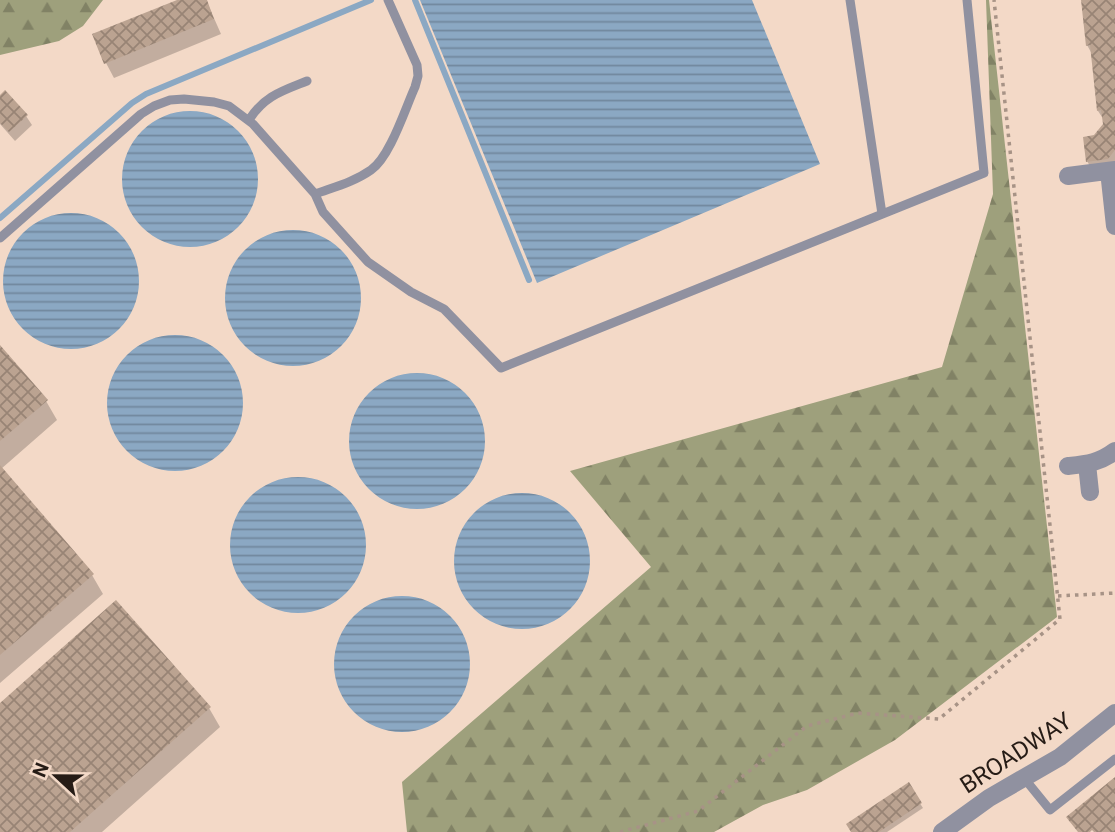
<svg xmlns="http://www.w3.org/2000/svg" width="1115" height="832" viewBox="0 0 1115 832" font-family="Roboto,sans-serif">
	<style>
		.forest { fill: url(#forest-firs) }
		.water { fill: url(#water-rules) }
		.shadow { fill: #0003 }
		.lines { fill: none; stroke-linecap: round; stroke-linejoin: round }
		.stream { stroke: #8ba8c3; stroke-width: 6 }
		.building { fill: url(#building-cross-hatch) }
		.path { stroke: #a79386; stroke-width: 3.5; stroke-dasharray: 3.5 5; stroke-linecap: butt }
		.service { stroke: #9091a0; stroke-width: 9 }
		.minor { stroke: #9091a0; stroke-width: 18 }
		.tertiary { stroke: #9091a0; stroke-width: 18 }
		.labels { text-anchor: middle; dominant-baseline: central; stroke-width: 5; stroke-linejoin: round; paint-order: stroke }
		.street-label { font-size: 24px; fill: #261c16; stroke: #f3d9c7 }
	</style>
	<defs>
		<pattern id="forest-firs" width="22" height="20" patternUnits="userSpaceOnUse" patternTransform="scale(1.75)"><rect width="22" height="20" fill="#9ea07c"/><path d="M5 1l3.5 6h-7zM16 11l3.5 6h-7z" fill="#818265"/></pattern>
		<pattern id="water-rules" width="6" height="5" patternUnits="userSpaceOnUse" patternTransform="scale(1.75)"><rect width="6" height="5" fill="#8ba8c3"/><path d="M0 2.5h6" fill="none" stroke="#71889d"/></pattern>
		<pattern id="building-cross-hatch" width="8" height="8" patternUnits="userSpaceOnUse" patternTransform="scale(1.75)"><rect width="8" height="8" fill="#bba391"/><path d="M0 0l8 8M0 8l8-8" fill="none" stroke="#988475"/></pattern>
	</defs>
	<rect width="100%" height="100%" fill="#f3d9c7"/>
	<path class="forest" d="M0 0H103L83 26 59 41 0 55Z
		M986 0H989L1057 617 895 740 807 790 763 805 714 832H407L402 782 651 567 570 471 942 367 993 194Z"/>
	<path class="water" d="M420 0H752L820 164 537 283Z
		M122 179a68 68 0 1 1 136 0a68 68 0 1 1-136 0Z
		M3 281a68 68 0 1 1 136 0a68 68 0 1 1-136 0Z
		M225 298a68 68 0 1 1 136 0a68 68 0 1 1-136 0Z
		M107 403a68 68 0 1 1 136 0a68 68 0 1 1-136 0Z
		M349 441a68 68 0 1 1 136 0a68 68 0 1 1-136 0Z
		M230 545a68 68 0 1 1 136 0a68 68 0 1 1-136 0Z
		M454 561a68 68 0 1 1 136 0a68 68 0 1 1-136 0Z
		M334 664a68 68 0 1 1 136 0a68 68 0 1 1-136 0Z"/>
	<path class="shadow" d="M181 0H206L221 34 114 78 106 63Z
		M1082 0H1115V178L1098 180 1087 161 1095 137 1104 125V120L1098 111 1092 54 1087 45Z
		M0 97 26 116 32 125 15 141 0 124Z
		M0 347 46 401 57 420 1 469 92 575 103 594 0 683Z
		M0 705 209 708 220 727 102 832H0Z
		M908 785 923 808 887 832H852Z"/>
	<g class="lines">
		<path class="stream" d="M415 0 529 280
			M0 218 132 103 146 94 371 0"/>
	</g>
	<path class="building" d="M177 0H207L214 19 104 64 92 34Z
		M1081 0H1115V150L1108 159 1086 162 1083 137 1094 135 1103 124 1101 110 1097 111 1090 45 1086 46Z
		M5 90 28 115 9 132 0 123V95Z
		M0 345 48 400 0 441Z
		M0 465 94 574 0 655Z
		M116 600 211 707 70 832H0V703Z
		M1115 777V832H1094L1092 830 1090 832H1078L1066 817Z
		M909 782 922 803 879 832H851L846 824Z"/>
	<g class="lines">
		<path class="path" d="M1058 596 1115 593
			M620 832 698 811 807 726 858 713 939 719 1060 619 994 0"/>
		<path class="service" d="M388 0 417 65 418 76 415 87C405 109 390 157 371 170 354 182 334 187 315 194L323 212 368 262 411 292 444 309 501 368 984 173 967 0
			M850 0 882 214
			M249 120C264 96 282 91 307 81
			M0 238 141 114 154 106 170 100 184 99 214 102 229 106 253 124 315 194
			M1024 778 1050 810 1115 759"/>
		<path class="minor" d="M1109 171 1115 226
			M1068 176 1115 170
			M1087 464 1090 492
			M1068 466C1087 464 1099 463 1115 451"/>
		<path class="tertiary" d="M942 832 989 798 1060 757 1115 713"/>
	</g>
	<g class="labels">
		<g class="street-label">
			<text transform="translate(1016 753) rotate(-33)">BROADWAY</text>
		</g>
	</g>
	<g transform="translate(56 776) rotate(292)" stroke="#f3d9c7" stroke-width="5" paint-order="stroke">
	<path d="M0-5L12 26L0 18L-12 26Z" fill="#261c16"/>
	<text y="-10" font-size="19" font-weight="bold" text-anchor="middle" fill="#261c16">N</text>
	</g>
</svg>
